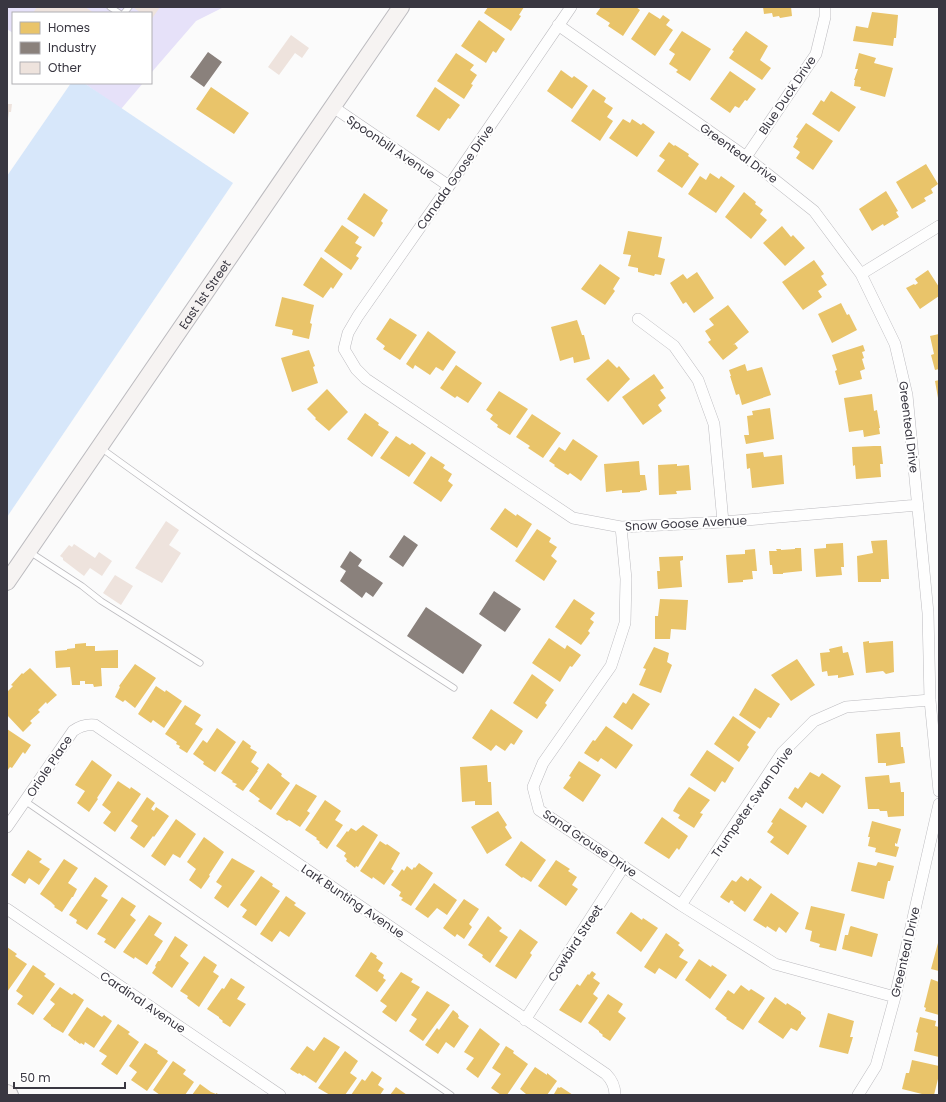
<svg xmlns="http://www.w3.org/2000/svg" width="946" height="1102" viewBox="0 0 946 1102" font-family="Poppins,sans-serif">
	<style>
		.green { fill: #e6e1f9 }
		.water { fill: #d7e7fa }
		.homes { fill: #e9c46a }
		.industry { fill: #8a817c }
		.building { fill: #eee3dd }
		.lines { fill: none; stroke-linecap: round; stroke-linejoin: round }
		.service-casing { stroke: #bcbbbf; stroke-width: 7 }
		.minor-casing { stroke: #bcbbbf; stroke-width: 12 }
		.secondary-casing { stroke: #bcbbbf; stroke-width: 18 }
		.service { stroke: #fefefe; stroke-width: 5.5 }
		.minor { stroke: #fefefe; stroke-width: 11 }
		.secondary { stroke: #f6f3f2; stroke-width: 16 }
		.labels { text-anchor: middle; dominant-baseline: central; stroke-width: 4; stroke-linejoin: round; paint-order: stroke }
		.street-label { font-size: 12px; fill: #393741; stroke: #fff }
	</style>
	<rect width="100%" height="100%" fill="#fbfbfb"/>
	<path class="green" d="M7 7H224L196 21 151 73V13H13V33L7 29Z
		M84 83H143L121 109Z"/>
	<path class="water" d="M71 83H84L233 183 7 517V176Z"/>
	<path class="homes" d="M488 7H524L519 15 521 16 511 31 484 13Z
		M601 7H636L640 10 623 36 608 26 610 23 596 14Z
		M763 7H791L792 16 780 18 779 16 773 17 772 13 764 14Z
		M649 12 660 19 663 15 670 20 666 25 673 30 655 56 631 39Z
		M872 12 898 15 896 38H894L893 46 853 41 856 26 868 28Z
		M479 20 505 39 496 53 493 51 486 63 461 46Z
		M682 31 711 49 690 81 676 72 678 70 669 64 675 54 669 50Z
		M746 31 768 46 760 60 771 68 762 80 729 58 734 51 732 50Z
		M456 53 474 65 470 70 477 75 471 84 473 85 464 99 437 81Z
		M859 53 876 58 874 63 893 68 885 97 860 90 861 87 854 86 855 80H854L858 69H855Z
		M561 70 572 78 574 76 588 86 572 109 547 91Z
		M730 71 756 89 747 101 745 100 739 108 735 106 730 113 710 99Z
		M211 87 249 113 234 134 196 109Z
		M435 87 460 105 450 119 448 118 439 131 416 116Z
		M593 89 606 98 604 102 613 108 607 117 613 121 600 141 571 121Z
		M831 91 856 107 839 132 812 114 821 100 824 102Z
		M623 119 630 123 632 119 641 125 643 123 655 132 637 157 609 138Z
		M806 123 833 141 813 170 796 158 800 152 793 147 798 138 796 137Z
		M669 142 674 146 675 145 689 154 688 156 699 164 682 188 657 171 665 160 659 156Z
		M926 164 938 184 931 189 933 193 924 198 926 201 912 209 896 182Z
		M710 173 719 179 721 176 735 186 716 213 688 194 700 176 706 180Z
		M886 191 898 211 896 212 899 217 884 226 883 224 872 231 859 209Z
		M744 192 756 202 755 204 763 210 760 214 767 220 751 239 725 217Z
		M364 193 388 210 381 221 383 223 374 237 347 219Z
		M342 225 359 237 355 243 362 247 356 256 359 258 351 270 324 251Z
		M782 226 791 237 793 235 805 248 785 266 763 243Z
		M628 231 662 237 658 257 665 259 661 275 655 274 654 276 638 272V268L628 266 631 255 623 254Z
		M321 257 343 274 333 289 331 287 323 298 303 285Z
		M814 260 824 274 821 276 827 285 818 291 822 297 803 310 782 282Z
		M600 264 620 278 613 289 615 291 605 305 581 289Z
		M928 270 939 287V296L920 309 906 288 914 284 915 285 918 283 915 279Z
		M697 272 714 298 694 313 686 302 683 304 670 283 683 274 687 279Z
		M282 297 314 305 310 323 312 324 309 339 292 335 293 330 275 326Z
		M841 303 847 315 849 314 857 330 832 343 818 314Z
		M728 305 749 332 733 345 735 344 738 348 723 360 708 342 711 340 705 331 714 325 709 319Z
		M390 318 417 335 400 360 383 349 385 346 376 339Z
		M577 320 582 335H584L590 359 574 363 573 357 560 361 551 327Z
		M428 331 456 352 443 371 436 367 430 375 415 365 413 369 406 364Z
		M939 334V369L935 370 931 355 934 354 930 336Z
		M863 345 865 351 862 352 864 358 862 359 865 369 860 371 862 379 839 385 835 371 837 370 832 355Z
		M309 350 315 366 313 367 318 383 292 392 281 358Z
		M608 359 617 368 619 366 630 379 608 402 586 379Z
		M745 364 747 371 762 367 771 395 742 405 739 394 736 395 730 376H731L729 370Z
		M456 365 482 383 468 403 457 396 455 398 440 388Z
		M654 374 664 388 660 390 666 398 658 405 662 411 643 425 622 397Z
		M939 380V398H938L935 381Z
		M327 389 348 412 329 431 315 419 316 418 307 409Z
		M499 391 528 409 510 435 497 427 498 425 490 419 493 415 486 410Z
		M872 394 874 411 877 410 880 428H879L880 434 864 437 863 430 849 432 844 398Z
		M770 408 774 439 746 444 744 435H749L747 416 753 415 752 411Z
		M365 413 379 423 378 425 389 432 372 457 347 439Z
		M532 414 561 433 543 458 528 448 530 446 516 437Z
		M396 436 410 445 412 443 426 453 409 477 380 458Z
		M573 439 598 456 581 481 570 473 568 475 554 466 555 465 549 461 559 447 565 451Z
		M874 446H881L883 464H880L881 477 856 479 855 465 853 466 852 447Z
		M763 452 764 457 782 455 784 484 752 488 750 468 747 469 746 454Z
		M431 456 445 465 443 468 452 474 448 481 453 485 441 502 413 483Z
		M639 461 640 475H645L647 490 640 491V492L622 493V490L606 492 604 464Z
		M677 464V466L689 465 691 490 676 491 677 494 659 495 658 465Z
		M505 508 516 516 517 514 532 524 517 548 490 529Z
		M537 529 551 538 549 542 557 547 551 556 557 561 544 581 515 561Z
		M887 540 889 579H881V582H858L857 556 873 553 871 541Z
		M843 543 844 567H841L842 575 816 577 814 549 826 548V544Z
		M795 548H801L802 571 783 573V574H773L772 565H770L769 551H777L776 549H781V550L795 549Z
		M755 549 757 571H752L753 579 743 580V582L728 583 726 555 745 554V550Z
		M683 556V560L680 561 682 587 658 589 657 571H660L659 557Z
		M574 599 595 613 590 619 594 622 588 631 590 633 581 645 555 627Z
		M660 599 688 600 686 630 671 629 670 639H655V616H658Z
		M549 638 565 649 567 645 581 655 572 667 570 666 560 682 532 663Z
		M869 641V643L893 641 894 672 886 674 883 671 866 673 863 642Z
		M86 643V646H95V651L118 650V668H101L102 686 94 687 93 684H85V681H80V685H72L70 667 56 668 55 651 67 650V649L75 648V644Z
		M842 646 843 653 848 652 854 675 838 678V675L828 676 827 671 822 672 820 653 830 652 829 649Z
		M654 647 669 653 667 662 672 665 661 693 639 685 646 669 643 668Z
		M797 659 815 685 791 701 771 675Z
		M135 664 156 678 135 708 125 700 123 702 115 697 120 687 119 686Z
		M30 668 57 695 47 704 46 702 38 710 40 712 30 721 32 723 23 732 7 715V692L13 686 11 685 22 673 23 674Z
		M532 674 554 690 545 703 547 705 537 719 513 703Z
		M156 686 165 692 166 690 182 701 164 728 153 720 151 723 138 714Z
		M755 688 780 704 771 718 768 717 760 729 739 715Z
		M633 693 650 704 632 730 613 717 623 702 626 704Z
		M185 705 201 715 195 724 203 729 187 753 179 748 180 746 176 744 177 742 165 734Z
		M491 709 523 731 514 745 511 743 505 751 496 745 491 751 472 738Z
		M733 716 756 732 747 745 749 747 739 762 714 744Z
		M606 726 633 745 616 769 601 758 598 762 584 753 593 740 595 741Z
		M217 728 236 742 215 772 203 764 204 762 193 754 203 740 207 743Z
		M7 729 31 745 25 754 23 752 12 768 10 767 7 771Z
		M900 732 901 747H903L905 763 886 766V763H878L876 734Z
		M243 740 251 746 250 748 257 752 251 762 259 768 257 771H258L243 791 235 786 237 784 232 782 233 781 221 773Z
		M707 750 734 768 725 783 722 781 715 792 690 775Z
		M92 760 112 775 97 798 98 799 89 812 77 803 85 791 75 785Z
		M579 761 601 775 583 802 563 788 571 777 569 776Z
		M268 763 282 774 281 776 290 783 271 810 258 801 260 799 249 791Z
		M487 765 488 782H491L492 805H475V801L462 802 460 767Z
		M810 772 819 777 822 773 841 786 823 814 806 802 802 808 788 798 795 787 798 789Z
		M889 775 890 783 900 782 901 792H904V816L888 817 887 811H880L879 809H868L865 777Z
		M118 781 130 789 131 787 141 794 115 832 103 823 111 812 102 805Z
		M296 784 317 796 307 811 310 813 300 827 289 820 287 821 276 814Z
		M689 787 710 800 700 813 703 814 694 828 678 818 680 815 673 811 678 802Z
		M147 797 155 803 151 809 154 811 156 807 169 816 154 837 153 836 144 848 130 838 138 826 131 821Z
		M325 800 341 811 335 820 343 825 327 849 319 843 320 842 316 839 317 838 305 830Z
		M780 808 807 826 788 855 770 842 774 837 767 832 773 823 771 822Z
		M498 811 507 825 505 827 512 838 487 854 471 827Z
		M662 817 688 836 679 850 677 848 669 859 644 843Z
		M176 819 196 834 180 858 173 854 165 866 151 856Z
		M872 821 901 829 897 844 895 843V846L899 847 896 857 875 852 876 848 868 846 870 837H868Z
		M363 825 378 835 358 867 356 866 355 868 346 861 347 859 344 856 346 853 336 846 347 831 348 832 351 828 356 831Z
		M204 837 224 852 209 875 210 876 201 889 189 880 196 869 187 862Z
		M380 841 386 845 387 844 400 853 391 869 394 871 384 885 373 877 372 879 360 871Z
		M521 841 546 860 531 882 523 877 522 878 505 865Z
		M28 850 42 859 39 862 50 869 39 885 29 878 25 884 11 875Z
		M232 858 255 871 228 908 214 898 222 886 216 882Z
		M64 859 78 868 68 883 77 889 73 897H72L62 912 54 907 55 906 51 902 40 894Z
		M556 860 570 869 568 871 577 877 572 885 578 889 566 906 538 886Z
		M858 862 876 866 878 862 894 866 890 881H888L884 899 851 891Z
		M419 863 433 873 411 906 401 900 403 898 399 896 401 892 391 885 402 869 404 871 407 866 412 870 414 867 415 868Z
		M261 876 273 884 272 886 280 891 256 926 242 917 247 910 240 905Z
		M741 876 748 881 750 878 762 887 745 912 733 903 734 902 731 900 729 903 720 897 732 880 736 882Z
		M95 877 108 886 101 896 108 900 87 930 76 923 77 920 69 915Z
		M434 883 457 900 447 915 437 908 428 918 415 909Z
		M771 893 799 913 786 933 779 927 776 932 767 926 766 928 753 920Z
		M286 896 296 903 294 905 306 913 289 937 280 931 272 942 260 934Z
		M122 897 136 906 130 915 136 920 115 949 104 942 106 939 97 934Z
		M464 899 479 909 469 924 472 927 464 939 457 934 455 937 443 928Z
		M811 906 845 914 836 951 819 947 820 944 810 941 812 931 805 929Z
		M631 912 642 920 643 918 658 928 641 952 616 933Z
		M149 915 162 923 154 935 163 941 147 965 135 957 134 959 123 952Z
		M488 916 502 928 499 931 508 937 490 963 482 957 483 955 468 945Z
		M851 926 878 934 872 957 842 949 845 935H848L850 927Z
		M520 929 538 942 530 953 532 955 516 979 495 966Z
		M666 933 680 943 678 945 684 950 679 957 688 962 676 979 659 968 655 974 644 967Z
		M175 936 188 945 180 956 189 963 172 988 152 973 156 967 155 966 158 961H160Z
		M938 943H939V971L931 969Z
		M7 947 17 954 15 956 27 964 7 992Z
		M371 952 377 956 376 958 383 963 378 971 384 975 383 978 386 980 377 992 355 976Z
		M204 956 217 965 213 972 219 976 199 1007 187 998 188 996 180 991Z
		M699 959 711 967 712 965 727 975 710 999 685 980Z
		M33 965 46 974 44 976 55 984 33 1015 17 1004 23 996 16 991Z
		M592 971 596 974 593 978 600 983 593 994 598 998 581 1023 559 1010 577 984 580 986 588 974 589 975Z
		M401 972 413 979 411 982 420 987 396 1022 382 1012 387 1006 380 1001Z
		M231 978 245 987 237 999 246 1004 230 1027 222 1022 223 1021 219 1018V1017L207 1009 222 988 224 989Z
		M931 979 939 982V1015L925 1011 926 1008 924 1007Z
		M741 985 749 991 751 989 765 998 743 1030 726 1019 727 1018 715 1009 728 990 734 994Z
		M60 987 72 995 74 993 84 1000 63 1033 51 1026V1025L43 1019 55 1004 50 1000Z
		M427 991 450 1005 423 1041 409 1031 417 1019 411 1015Z
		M608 994 623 1004 618 1012 626 1018 610 1041 602 1036 603 1035 599 1032V1031L588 1023Z
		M775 997 786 1005 787 1003 801 1012V1014L806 1018 797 1031 791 1028 783 1039 758 1022Z
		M87 1007 102 1017 104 1015 112 1021 94 1048 85 1042 84 1045 81 1043 80 1044 76 1041V1040L75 1041 68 1035Z
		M453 1010 458 1014V1015L459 1016 458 1018 469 1026 454 1048 446 1042 438 1054 425 1045 437 1028 439 1030Z
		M828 1013 854 1021 850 1037H853L848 1054 819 1047Z
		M920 1017 936 1021 935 1026 939 1027V1057L914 1051 918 1033 916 1032Z
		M118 1024 130 1032 128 1034 139 1042 117 1075 101 1064 107 1056 99 1051Z
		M480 1028 500 1044 478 1078 466 1069 474 1058 464 1052Z
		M324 1037 340 1047 316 1083 304 1075 303 1076 299 1073 298 1074 290 1069 307 1046 314 1051Z
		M145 1043 158 1051 157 1053 168 1061 147 1091 131 1080 137 1072 129 1066Z
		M506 1046 514 1051 513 1053 517 1056 528 1064 507 1095H501L491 1088 501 1074 492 1068Z
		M345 1051 358 1061 350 1073 357 1078 345 1095H330L318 1088Z
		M912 1060 939 1066V1075L934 1095H926L902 1089 906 1073H909Z
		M173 1061 186 1070 183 1074 194 1082 185 1095H160L153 1090Z
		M535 1067 547 1075V1073L557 1081 547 1095H525L526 1094 520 1089Z
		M372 1071 382 1078 378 1085 384 1089 380 1095H351L362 1079 365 1081Z
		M200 1084 211 1092 216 1094V1093L220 1095H192Z
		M396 1087 407 1095H390Z
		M558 1087 559 1088 561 1087 573 1095H555L554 1094Z"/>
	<path class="industry" d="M208 52 222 62 204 87 190 77Z
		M404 535 418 545 403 567 389 557Z
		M350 551 362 560 358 566 383 583 373 597 366 592 362 598 340 581 346 571 340 567Z
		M494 591 521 609 505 632 479 614Z
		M426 607 482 645 463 674 407 636Z"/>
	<path class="building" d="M37 7H85L94 13H33Z
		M135 7H160L151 20V13H141L134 8Z
		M291 35 309 48 302 58 295 53 279 75 268 67Z
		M7 104H12L11 112H9L8 119H7Z
		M166 521 179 530 169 545 181 553 162 583 135 568Z
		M74 544 95 558 99 552 112 561 102 576 90 568 84 576 63 560V558L60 556 69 545 72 547Z
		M115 575 133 586 121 605 103 593Z"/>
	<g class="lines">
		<defs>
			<path id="service" d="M110 7 119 13
				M124 13 129 7
				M101 448C216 532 335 611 454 688
				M30 552 82 586 101 601 200 663
				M25 801 451 1095"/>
			<path id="minor" d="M571 7 449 186 358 316 348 333 344 349 356 369 366 379 573 518 621 527 723 522 918 505
				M558 25 746 157 814 211 861 274 895 344 907 395 928 613 930 700 939 791
				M333 107 449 186
				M746 157 816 54 825 17V7
				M861 274 939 226
				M638 319 674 346 698 380 714 424 723 522
				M621 527 626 579 625 623 611 666 543 763 533 787 539 810 681 905 775 964 895 997
				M7 827 73 731C80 726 86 724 95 725L606 1074C612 1080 615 1086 615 1095
				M681 905 782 753 814 721 846 707 930 700
				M7 909 280 1095
				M525 1020 624 866
				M858 1095 876 1066 895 997 939 804"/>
			<g id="secondary">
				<path id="s1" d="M7 582 401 7"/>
				<path d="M7 1093 10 1095"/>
			</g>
		</defs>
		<use href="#service" class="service-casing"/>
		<use href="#minor" class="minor-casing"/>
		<use href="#secondary" class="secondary-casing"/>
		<use href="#service" class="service"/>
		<use href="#minor" class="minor"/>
		<use href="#secondary" class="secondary"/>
	</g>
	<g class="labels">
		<g class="street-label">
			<text transform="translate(787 95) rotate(-56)">Blue Duck Drive</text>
			<text transform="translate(391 147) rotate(34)">Spoonbill Avenue</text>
			<text transform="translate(739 153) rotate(36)">Greenteal Drive</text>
			<text transform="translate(455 177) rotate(-55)">Canada Goose Drive</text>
			<text stroke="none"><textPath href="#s1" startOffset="349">East 1st Street</textPath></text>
			<text transform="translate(909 427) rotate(83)">Greenteal Drive</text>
			<text transform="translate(686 523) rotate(-3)">Snow Goose Avenue</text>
			<text transform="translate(49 766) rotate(-56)">Oriole Place</text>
			<text transform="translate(752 802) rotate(-55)">Trumpeter Swan Drive</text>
			<text transform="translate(590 843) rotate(34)">Sand Grouse Drive</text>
			<text transform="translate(353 901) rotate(34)">Lark Bunting Avenue</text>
			<text transform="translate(575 943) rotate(-57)">Cowbird Street</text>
			<text transform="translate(905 952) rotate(-77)">Greenteal Drive</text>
			<text transform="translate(143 1002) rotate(34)">Cardinal Avenue</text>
		</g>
	</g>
	<rect width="946" height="1102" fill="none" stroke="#393741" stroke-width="16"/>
	<rect x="12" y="12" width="140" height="72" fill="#ffffff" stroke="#b0afb3"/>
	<rect x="20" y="22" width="20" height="12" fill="#e9c46a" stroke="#b0afb3"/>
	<text x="48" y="32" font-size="12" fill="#393741">Homes</text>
	<rect x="20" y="42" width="20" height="12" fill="#8a817c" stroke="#b0afb3"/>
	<text x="48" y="52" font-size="12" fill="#393741">Industry</text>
	<rect x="20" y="62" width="20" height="12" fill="#eee3dd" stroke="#b0afb3"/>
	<text x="48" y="72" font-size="12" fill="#393741">Other</text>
	<path d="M14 1082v6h111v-6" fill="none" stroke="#393741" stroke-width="2"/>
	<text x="20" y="1082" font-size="12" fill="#393741" stroke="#ffffff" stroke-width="3" paint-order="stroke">50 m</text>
</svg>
